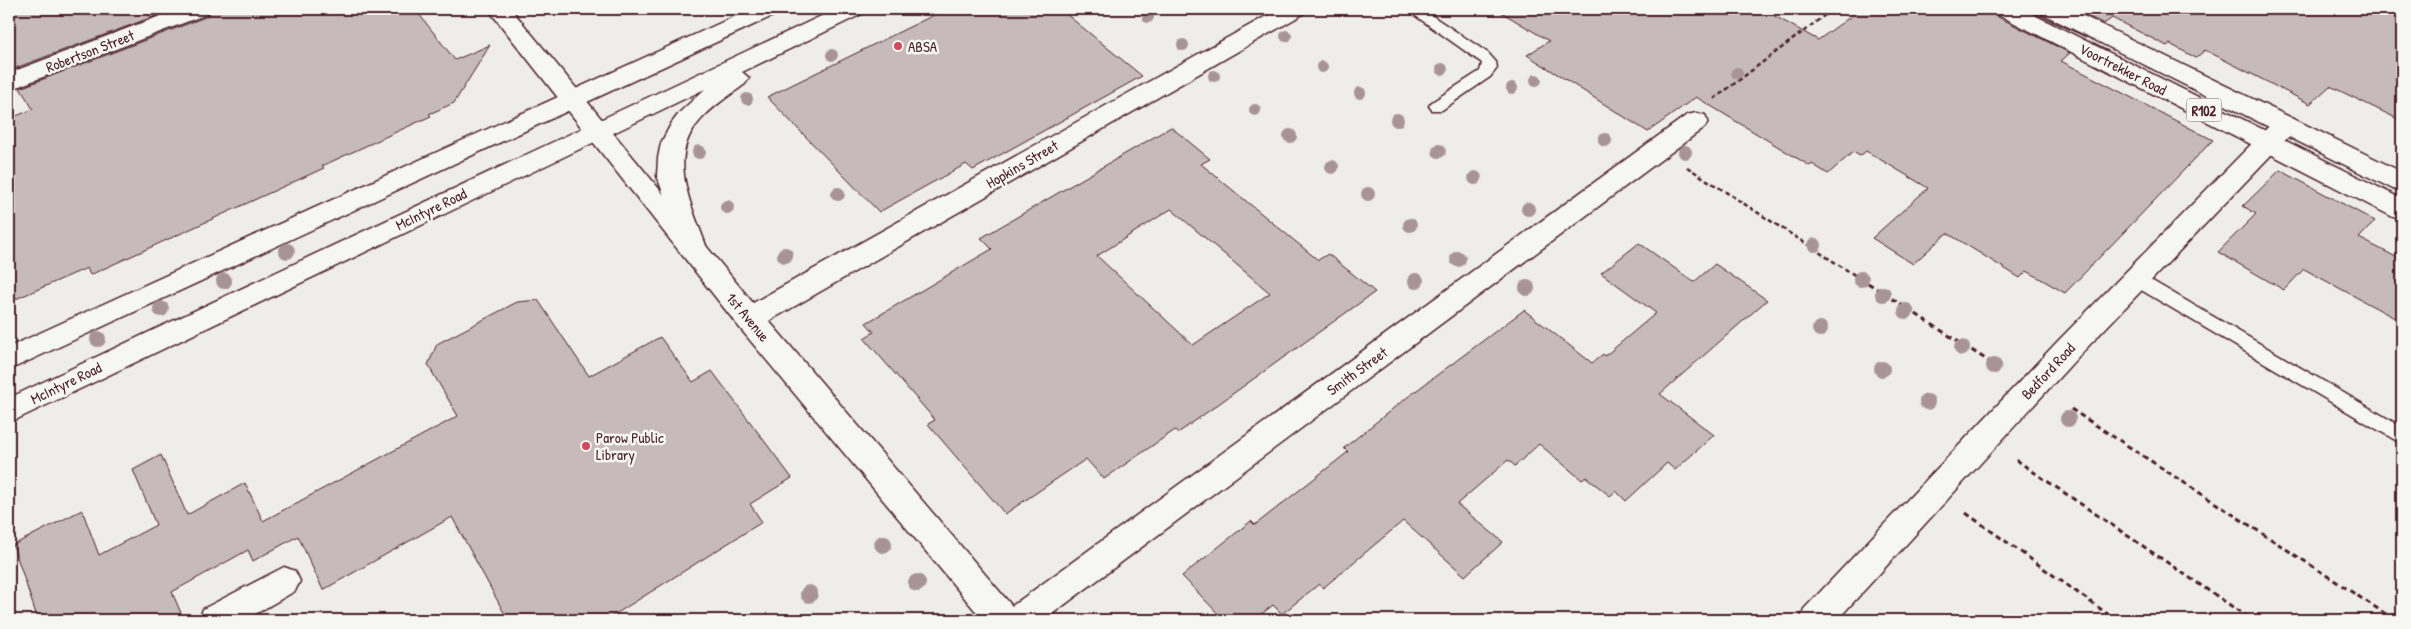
<svg xmlns="http://www.w3.org/2000/svg" width="2411" height="629" viewBox="0 0 2411 629" font-family="'Patrick Hand',sans-serif">
	<style>
		.building { fill: #c6babb; stroke: #4a1f2b; fill-rule: evenodd }
		.lines { fill: none; stroke-linecap: round; stroke-linejoin: round }
		.service-casing { stroke: #4a1f2b; stroke-width: 3 }
		.minor-casing { stroke: #4a1f2b; stroke-width: 3 }
		.secondary-casing { stroke: #4a1f2b; stroke-width: 3 }
		.primary-casing { stroke: #4a1f2b; stroke-width: 3 }
		.path-far1 { stroke: #4a1f2b; stroke-width: 2.5; stroke-dasharray: 4.5 3; stroke-linecap: butt }
		.path { stroke: #4a1f2b; stroke-width: 3; stroke-dasharray: 5.5 4; stroke-linecap: butt }
		.service { fill: #f6f6f2; fill-rule: evenodd }
		.minor { fill: #f6f6f2; fill-rule: evenodd }
		.secondary { fill: #f6f6f2; fill-rule: evenodd }
		.primary { fill: #f6f6f2; fill-rule: evenodd }
		.tree { fill: #a89498 }
		.poi-dot { fill: #d1495b; stroke: #f6f6f2; stroke-width: 2 }
		.labels { text-anchor: middle; dominant-baseline: central; stroke-width: 5; stroke-linejoin: round; paint-order: stroke }
		.shield { fill: #f6f6f2; stroke: #7e6067; stroke-width: 1 }
		.shield-label { font-size: 14px; font-weight: bold; fill: #4a1f2b }
		.poi-label { font-size: 15px; fill: #4a1f2b; stroke: #f6f6f2; text-anchor: start }
		.street-label { font-size: 15px; fill: #4a1f2b; stroke: #f6f6f2 }
	</style>
	<rect width="100%" height="100%" fill="#efedea"/>
	<filter id="ink" filterUnits="userSpaceOnUse"><feTurbulence type="fractalNoise" baseFrequency=".02" numOctaves="2"/><feDisplacementMap in="SourceGraphic" scale="10" xChannelSelector="R" yChannelSelector="G"/><feConvolveMatrix kernelMatrix="1 2 1 2 8 2 1 2 1" color-interpolation-filters="sRGB"/></filter>
	<g filter="url(#ink)">
		<path class="building" d="M9 9H174L10 70Z
			M212 9H415L455 60 490 45 454 103 429 114 431 116 322 166 324 168 90 275 87 268 9 302V119L33 109 20 88 208 16Z
			M946 9H1060L1142 76 973 170 966 164 879 212 767 97Z
			M1496 9H1762L1818 40 1861 9H1992L1996 16 2070 53 2061 61 2213 140 2065 293 2027 271 2020 278 1947 233 1913 264 1872 238 1928 188 1866 151 1860 156 1853 152 1828 174 1812 164 1810 166 1696 97 1648 132 1527 55 1549 41Z
			M2026 9H2038L2042 16 2088 38Z
			M2073 9H2383L2402 18V121L2330 86 2310 104 2205 50 2196 58 2170 44 2167 46 2112 18 2104 24Z
			M1171 127 1210 159 1201 164 1318 260 1328 254 1375 292 1178 433 1175 430 1104 479 1086 459 1005 514 928 424 935 420 864 338 874 332 866 323 992 249 981 238ZM1171 209 1270 293 1193 345 1097 256Z
			M2280 170 2375 221 2359 238 2402 260V322L2304 269 2284 290 2218 252 2256 214 2243 206Z
			M1639 243 1694 282 1715 264 1767 300 1660 394 1714 435 1675 470 1667 463 1626 501 1616 491 1610 496 1586 477 1582 480 1539 444 1515 466 1508 460 1457 504 1503 542 1465 576 1403 521 1323 588 1319 584 1282 614 1273 605 1254 620H1224L1182 576 1251 521 1255 525 1348 452 1344 448 1401 402 1524 310 1592 363 1603 354 1605 356 1656 313 1601 273Z
			M538 300 589 376 660 337 693 382 712 371 792 478 750 504 762 522 606 620H508L452 517 323 590 298 536 253 561 248 550 172 592 184 620H38L13 545 82 510 99 555 156 525 133 470 161 455 187 515 245 483 263 521 458 416 428 365 437 344 517 302Z"/>
		<g class="lines">
			<defs>
				<path id="service" d="M1406 9H1422L1488 53 1496 62 1497 68 1490 77 1442 110H1432L1429 106 1432 102 1480 71 1482 63Z
					M2137 272 2402 427V444L2131 284 2128 279 2131 274Z"/>
				<path id="minor" d="M179 9H210L207 14 9 90V73Z
					M488 9H511L753 303 1279 9H1306L1303 14 769 321 1012 606 1687 115 1696 113 1705 115 1708 121 1705 127 1044 620H983L739 327Z
					M2285 117 2294 119 2297 125 2294 131 2077 358 1837 620H1800L1804 609 2057 342 2276 119Z
					M284 567 295 571 300 581 295 591 245 620H199L203 609Z"/>
				<path id="secondary" d="M751 9H780L777 14 9 370V347Z
					M836 9H865L862 14 742 72 749 78 745 84C729 96 711 107 698 123 665 161 696 214 709 254L705 261 696 264 687 261 657 176 658 158 661 143 671 124 680 112 705 89 9 423V398Z"/>
				<path id="primary" d="M1994 9H2022L2402 199V219L2393 217 1997 14Z
					M2040 9H2069L2402 172V192L2393 189 2043 14Z"/>
			</defs>
			<use href="#service" class="service-casing"/>
			<use href="#minor" class="minor-casing"/>
			<use href="#secondary" class="secondary-casing"/>
			<use href="#primary" class="primary-casing"/>
			<path class="path-far1" d="M1714 99 1833 9
				M1687 167 1870 285"/>
			<path class="path" d="M1868 283 1990 362 2003 366
				M2071 409 2395 620
				M2016 460 2252 620
				M1966 513 2116 620"/>
			<use href="#service" class="service"/>
			<use href="#minor" class="minor"/>
			<use href="#secondary" class="secondary"/>
			<use href="#primary" class="primary"/>
		</g>
		<g class="tree">
			<circle cx="1148" cy="17" r="6"/>
			<circle cx="1286" cy="36" r="6"/>
			<circle cx="1183" cy="45" r="6"/>
			<circle cx="832" cy="55" r="6"/>
			<circle cx="1322" cy="67" r="6"/>
			<circle cx="1442" cy="69" r="6"/>
			<circle cx="1737" cy="73" r="6"/>
			<circle cx="1214" cy="76" r="6"/>
			<circle cx="1536" cy="80" r="6"/>
			<circle cx="1512" cy="88" r="6"/>
			<circle cx="1360" cy="93" r="6"/>
			<circle cx="747" cy="99" r="6"/>
			<circle cx="1255" cy="110" r="6"/>
			<circle cx="1397" cy="120" r="7"/>
			<circle cx="1290" cy="136" r="7"/>
			<circle cx="1605" cy="140" r="7"/>
			<circle cx="1439" cy="151" r="7"/>
			<circle cx="699" cy="152" r="7"/>
			<circle cx="1685" cy="152" r="7"/>
			<circle cx="1332" cy="167" r="7"/>
			<circle cx="1475" cy="178" r="7"/>
			<circle cx="838" cy="194" r="7"/>
			<circle cx="1368" cy="194" r="7"/>
			<circle cx="727" cy="207" r="7"/>
			<circle cx="1528" cy="209" r="7"/>
			<circle cx="1410" cy="225" r="7"/>
			<circle cx="1815" cy="245" r="7"/>
			<circle cx="287" cy="251" r="8"/>
			<circle cx="785" cy="255" r="8"/>
			<circle cx="1458" cy="259" r="8"/>
			<circle cx="1861" cy="279" r="8"/>
			<circle cx="224" cy="281" r="8"/>
			<circle cx="1416" cy="281" r="8"/>
			<circle cx="1527" cy="288" r="8"/>
			<circle cx="1883" cy="294" r="8"/>
			<circle cx="161" cy="309" r="8"/>
			<circle cx="1906" cy="311" r="8"/>
			<circle cx="1820" cy="329" r="8"/>
			<circle cx="98" cy="339" r="8"/>
			<circle cx="1962" cy="348" r="8"/>
			<circle cx="1994" cy="366" r="8"/>
			<circle cx="1882" cy="369" r="8"/>
			<circle cx="1927" cy="402" r="8"/>
			<circle cx="2068" cy="419" r="8"/>
			<circle cx="883" cy="544" r="9"/>
			<circle cx="917" cy="583" r="9"/>
			<circle cx="809" cy="594" r="9"/>
		</g>
	</g>
	<g class="poi-dot">
		<circle cx="898" cy="46" r="5"/>
		<circle cx="586" cy="446" r="5"/>
	</g>
	<g class="labels">
		<rect class="shield" x="2186.5" y="98.5" width="35" height="23" rx="4"/>
		<g class="shield-label">
			<text x="2204" y="110">R102</text>
		</g>
		<g class="poi-label">
			<text x="908" y="46">ABSA</text>
			<text x="596" y="437">Parow Public<tspan x="596" dy="17">Library</tspan></text>
		</g>
		<g class="street-label">
			<text transform="translate(90 51) rotate(-21)">Robertson Street</text>
			<text transform="translate(2123 69) rotate(27)">Voortrekker Road</text>
			<text transform="translate(1022 164) rotate(-30)">Hopkins Street</text>
			<text transform="translate(431 209) rotate(-26)">McIntyre Road</text>
			<text transform="translate(748 317) rotate(50)">1st Avenue</text>
			<text transform="translate(1357 371) rotate(-36)">Smith Street</text>
			<text transform="translate(2048 371) rotate(-47)">Bedford Road</text>
			<text transform="translate(66 383) rotate(-26)">McIntyre Road</text>
		</g>
	</g>
	<rect width="2411" height="629" fill="none" stroke="#f6f6f2" stroke-width="30"/>
	<rect x="15" y="15" width="2381" height="599" fill="none" stroke="#4a1f2b" stroke-width="2" filter="url(#ink)"/>
</svg>
